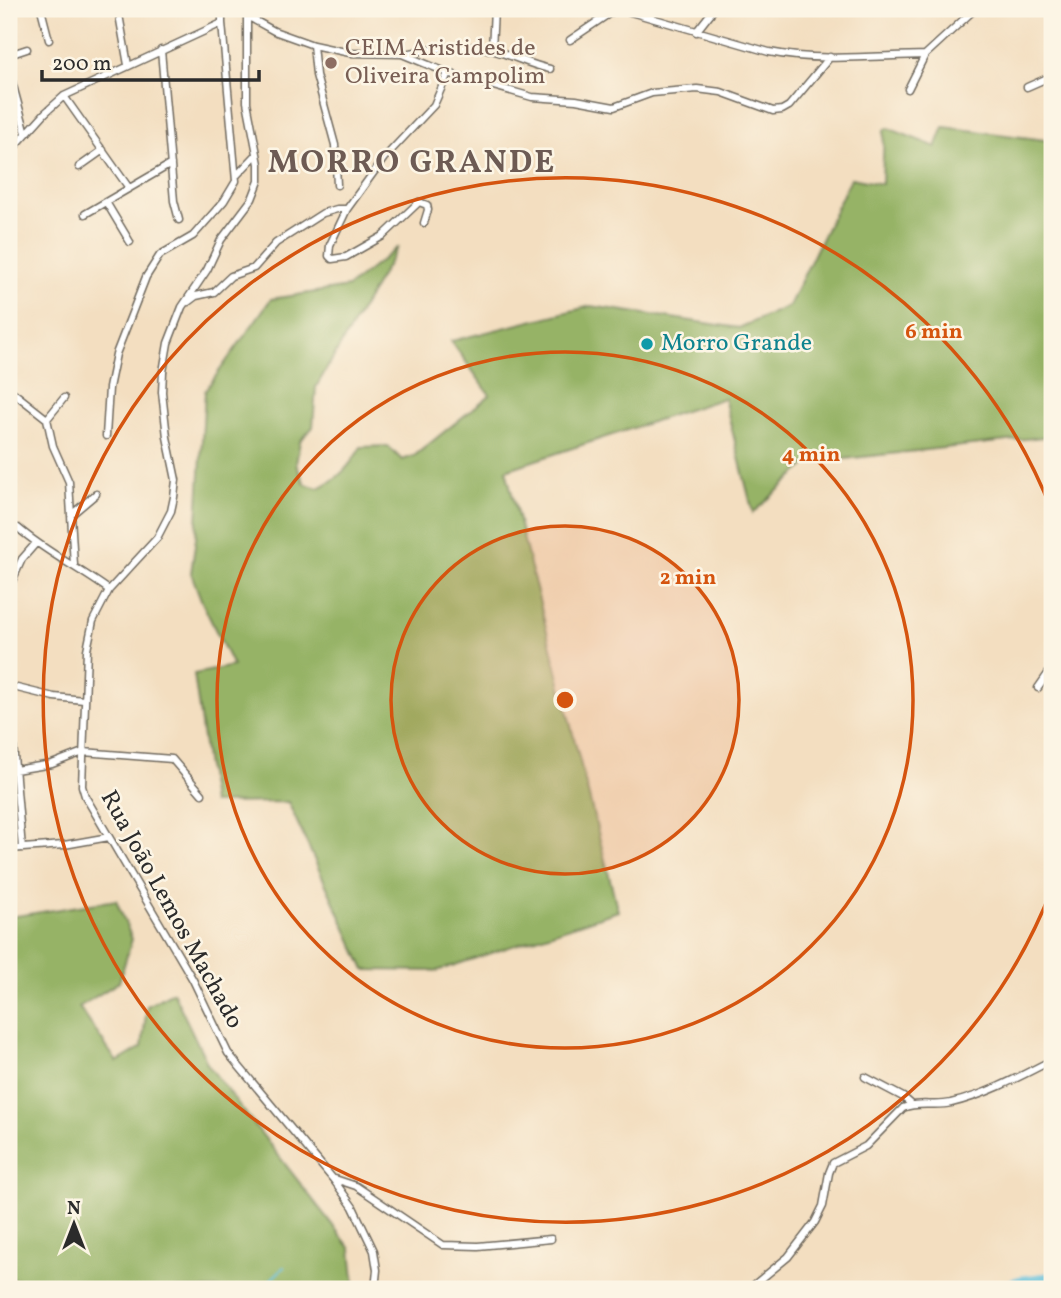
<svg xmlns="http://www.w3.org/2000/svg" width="1061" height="1298" viewBox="0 0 1061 1298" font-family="Vollkorn,serif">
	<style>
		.forest { fill: #96b366; stroke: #606f48; stroke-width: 2 }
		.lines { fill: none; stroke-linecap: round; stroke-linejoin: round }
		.stream { stroke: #5dbfdb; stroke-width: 2 }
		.river { stroke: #5dbfdb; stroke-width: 12 }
		.minor-casing { stroke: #716a5f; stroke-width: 9 }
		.minor { stroke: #fff; stroke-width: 6 }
		.ring { fill: none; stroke: #d5540f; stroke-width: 3.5 }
		.education-dot { fill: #8d6e63; stroke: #fcf5e5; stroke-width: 2.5 }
		.culture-dot { fill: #0f9aa8; stroke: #fcf5e5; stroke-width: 2.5 }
		.labels { text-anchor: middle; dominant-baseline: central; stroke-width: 5; stroke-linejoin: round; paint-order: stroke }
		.education-label { font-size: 24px; fill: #785e54; stroke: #fcf5e5; text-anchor: start }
		.culture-label { font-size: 24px; fill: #0d838f; stroke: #fcf5e5; text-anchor: start }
		.street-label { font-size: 24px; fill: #2b2b2b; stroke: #fcf5e5 }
		.district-label { font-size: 32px; font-weight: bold; letter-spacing: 2px; fill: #6d5b54; stroke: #fcf5e5 }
		.centre { fill: #d5540f; stroke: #fcf5e5; stroke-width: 3.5 }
		.ring-label { font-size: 21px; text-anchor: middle; font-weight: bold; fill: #d5540f; stroke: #fcf5e5; stroke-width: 5; stroke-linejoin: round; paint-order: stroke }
	</style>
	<rect width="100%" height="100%" fill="#fcf5e5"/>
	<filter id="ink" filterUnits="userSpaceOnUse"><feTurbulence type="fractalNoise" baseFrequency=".0143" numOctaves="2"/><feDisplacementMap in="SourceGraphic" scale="14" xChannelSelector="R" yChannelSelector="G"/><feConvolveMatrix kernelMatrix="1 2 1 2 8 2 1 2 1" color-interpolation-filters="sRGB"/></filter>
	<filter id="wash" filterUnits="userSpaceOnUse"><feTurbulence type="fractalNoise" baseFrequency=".00686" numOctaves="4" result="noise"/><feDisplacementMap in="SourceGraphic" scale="28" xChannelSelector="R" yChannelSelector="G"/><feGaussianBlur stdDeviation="1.57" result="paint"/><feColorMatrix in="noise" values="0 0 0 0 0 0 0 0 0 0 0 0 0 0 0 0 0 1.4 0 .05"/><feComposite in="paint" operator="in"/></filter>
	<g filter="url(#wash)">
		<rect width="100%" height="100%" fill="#f3dec0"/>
		<path class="forest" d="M944 127 1052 141V436L808 463 753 513 724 398 506 470 618 911 437 971 365 970 288 802 212 803 194 674 233 666 202 602 191 573 196 538 205 391 271 299 348 287 398 247 316 387 313 427 300 441 296 464 305 484 318 488C339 479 349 467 361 447L388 446 402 460 414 456 490 395 451 341 591 306 739 328 789 306 851 178 882 184 884 130 888 128 936 147Z
			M116 900 132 939 119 982 79 1007 117 1062 142 1047 147 1006 173 992 208 1065 351 1249 355 1289H21L19 1280 9 1278V917Z"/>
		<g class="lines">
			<path class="stream" d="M9 1280 19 1289
				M261 1289 284 1267"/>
			<path class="river" d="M1000 1289 1020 1282 1052 1278"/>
		</g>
	</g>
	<g filter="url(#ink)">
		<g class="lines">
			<defs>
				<path id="minor" d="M41 9 49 40
					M118 9 128 65
					M247 9V102L259 164V181L252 199 221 240 207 270 182 307 168 343 163 372 162 392 167 437 176 480 174 497 171 511 157 538 109 590 93 621 87 650 82 786 85 796 193 980 228 1053 333 1179 353 1207 374 1251 377 1270 375 1289
					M620 9 769 52C820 62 873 56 925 55L975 9
					M247 16 274 31 313 45 350 53 402 54 448 73 532 97 576 100 614 107 652 93 697 89 721 92 773 111 782 110 789 106 830 57
					M696 32 714 9
					M1052 35 1050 37 1052 41
					M570 40 616 9
					M313 45 316 75 335 145 337 185
					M161 50 174 201 179 220
					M492 50 494 9
					M404 54C433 49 462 43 492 50 512 55 530 65 550 69
					M9 55 27 49
					M9 71 26 133
					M1027 87 1052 76
					M908 89 925 55
					M64 96 129 188
					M9 153 45 113 64 96 222 23V9
					M79 167 103 150
					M237 175 257 154
					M106 202 130 242
					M85 214 171 164
					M424 223 428 210 427 205 419 202 383 236 346 257 332 259 329 256 330 245 347 209 384 158 434 105 448 73
					M188 302 196 296 214 292 231 276 254 268 276 243 323 213 337 209H347
					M9 389 47 419 53 446 69 482 74 565
					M47 419 64 398
					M106 436 109 388 116 354 146 277 160 255 193 236 224 201 236 181 222 23
					M71 515 96 494
					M18 528C46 552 79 568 109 590
					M9 588 22 559 36 543
					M9 686 54 697 84 700
					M1038 688 1052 668
					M9 698 22 848
					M9 771 52 764 83 752 172 759 202 794
					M9 849 64 845 109 837
					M865 1077 903 1097 911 1104
					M335 1179 356 1186 443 1245 478 1246 551 1239
					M749 1289 788 1257 815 1222 823 1206 829 1173 833 1163 866 1146 903 1108C917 1101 936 1107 951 1103 986 1095 1021 1076 1052 1060"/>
			</defs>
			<use href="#minor" class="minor-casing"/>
			<use href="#minor" class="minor"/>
		</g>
	</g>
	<circle cx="565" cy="700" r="174" fill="#d5540f" fill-opacity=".12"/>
	<g class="ring">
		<circle cx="565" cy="700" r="174"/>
		<circle cx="565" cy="700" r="348"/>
		<path d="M1051 891A522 522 0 1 1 1051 509"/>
	</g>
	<circle class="education-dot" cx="331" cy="63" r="7"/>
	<circle class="culture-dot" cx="647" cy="344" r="7"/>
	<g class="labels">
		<g class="education-label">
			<text x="345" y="49">CEIM Aristides de<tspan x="345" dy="28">Oliveira Campolim</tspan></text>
		</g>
		<g class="culture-label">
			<text x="661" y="344">Morro Grande</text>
		</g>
		<g class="street-label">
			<text transform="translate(171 910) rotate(61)">Rua João Lemos Machado</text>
		</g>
		<g class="district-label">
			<text x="412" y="164">MORRO GRANDE</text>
		</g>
	</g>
	<circle cx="565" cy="700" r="10" class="centre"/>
	<g class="ring-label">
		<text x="934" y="338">6 min</text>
		<text x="811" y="461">4 min</text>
		<text x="688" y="584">2 min</text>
	</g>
	<rect width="1061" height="1298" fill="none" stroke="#fcf5e5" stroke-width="35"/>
	<g transform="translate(74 1224)" stroke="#fcf5e5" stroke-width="5" paint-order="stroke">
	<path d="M0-5L12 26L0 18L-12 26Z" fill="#2b2b2b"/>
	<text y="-10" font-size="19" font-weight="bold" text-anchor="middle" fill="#2b2b2b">N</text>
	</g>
	<path d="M42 70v10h217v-10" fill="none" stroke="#2b2b2b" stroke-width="3.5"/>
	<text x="52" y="70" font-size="21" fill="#2b2b2b" stroke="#fcf5e5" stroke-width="5" paint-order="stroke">200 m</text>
</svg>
